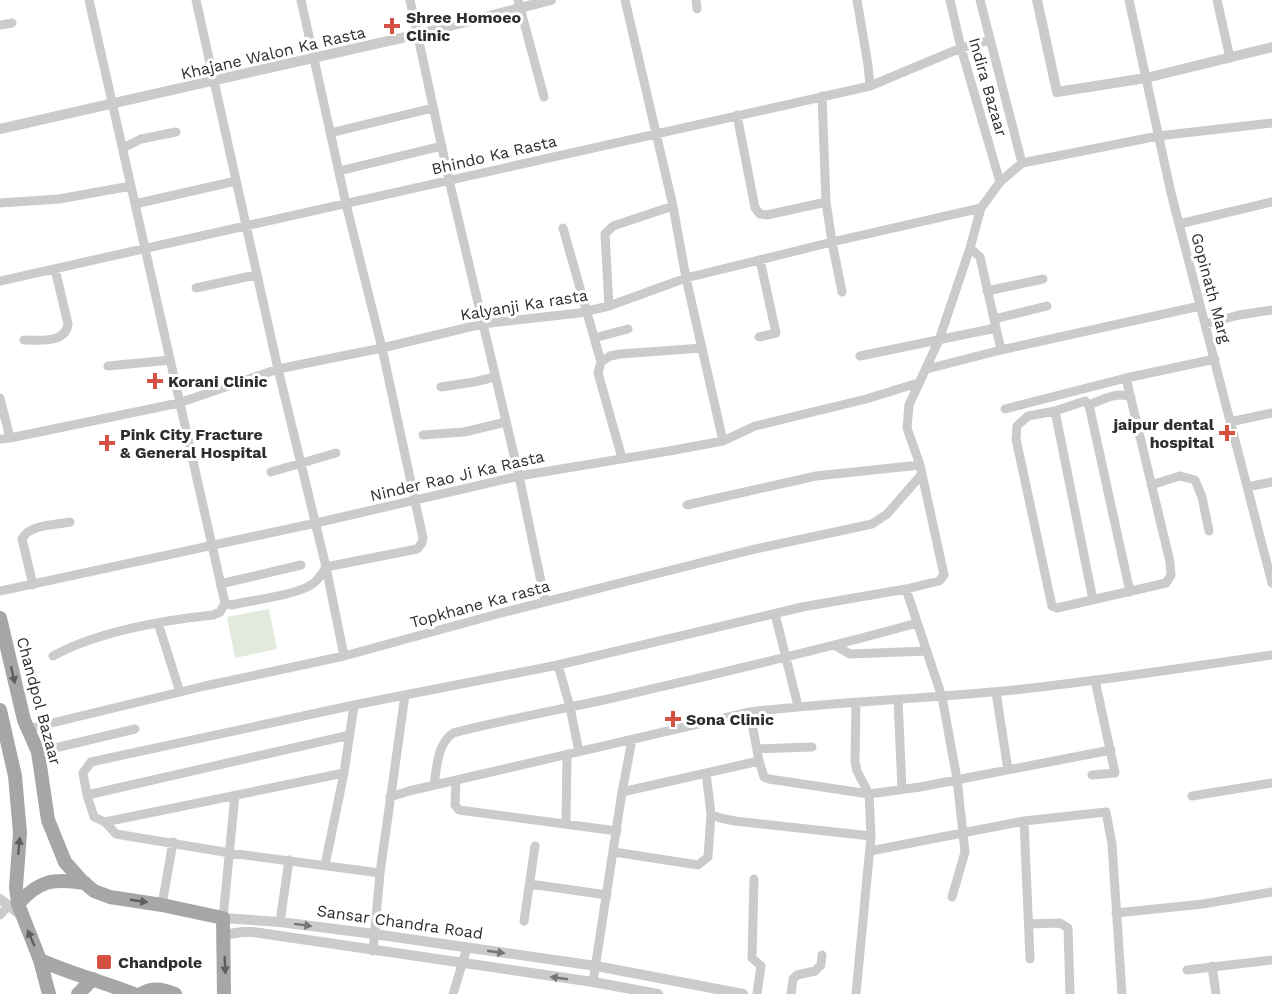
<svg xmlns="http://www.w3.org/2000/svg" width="1272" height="994" viewBox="0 0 1272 994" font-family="'Work Sans',sans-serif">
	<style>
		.green { fill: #e1eadd }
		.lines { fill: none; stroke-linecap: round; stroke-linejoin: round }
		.minor { stroke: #cbcbcb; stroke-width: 9 }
		.tertiary { stroke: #cbcbcb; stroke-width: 10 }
		.primary { stroke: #a6a6a6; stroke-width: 14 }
		.oneway { fill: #5e5e5e }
		.oneway2 { fill: #757575 }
		.poi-dot { fill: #d35042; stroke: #fff; stroke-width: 2 }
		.labels { text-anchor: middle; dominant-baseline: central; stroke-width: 6; stroke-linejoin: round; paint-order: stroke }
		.poi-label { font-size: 16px; font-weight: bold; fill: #2e2e2e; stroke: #fff; text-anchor: start }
		.street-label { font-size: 16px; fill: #2e2e2e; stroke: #fff }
	</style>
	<rect width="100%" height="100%" fill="#fff"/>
	<path class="green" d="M269 609 277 649 235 658 227 617Z"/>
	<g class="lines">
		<path class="minor" d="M196 0 278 369 326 567 344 656
			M410 0 449 180 519 476 545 601
			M518 0 544 97
			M625 0 673 206 686 278 723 441
			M696 0 697 9
			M857 0 868 65 870 86
			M950 0 961 48 1000 182
			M980 0 1022 163
			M1129 0 1171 193 1272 583
			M1217 0 1230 58
			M0 25 12 23
			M822 96 826 202 832 242 842 292
			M737 115 755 208 760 214 767 215 826 202
			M330 133 433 108
			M123 148 141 139 176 132
			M339 171 442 146
			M0 203 59 199 131 186
			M135 204 236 181
			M1179 224 1272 202
			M563 228 601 362 598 373 622 458
			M0 281 857 89 870 86 961 48 990 40
			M196 288 256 275
			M987 291 1043 279
			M609 306 605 234 613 226 673 206
			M994 319 1047 306
			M1205 324 1239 315 1272 310
			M759 337 776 333 760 260
			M594 338 628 329
			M24 340C39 340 65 344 68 324L55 269
			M1001 350 1200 306
			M860 356 996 328
			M601 362 610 356 620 354 702 348
			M108 366 170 360
			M927 369 1001 350 980 257 970 248
			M441 387 474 382 495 377
			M0 398 10 438
			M1089 405C1102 400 1116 391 1131 397
			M1005 409 1126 378 1215 359
			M1055 411 1085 401 1089 405 1130 592
			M1230 422 1272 413
			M423 435 464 432 506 422
			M0 439 10 438 179 403 278 369 382 348 482 324 579 313 609 306 686 278 832 242 981 208
			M271 472 336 453
			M1151 485 1180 476 1195 480 1202 497 1209 531
			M1247 487 1272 482
			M687 505 816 476 920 465
			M220 584 301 565
			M33 585 22 539C29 524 56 525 70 522
			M906 589 942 697 957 779 965 852 952 897
			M0 591 316 523 519 476 669 451 723 441 755 426 866 399 918 383
			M1093 600 1055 411 1028 416 1017 426 1016 439 1052 606 1057 608 1166 583 1171 575 1170 562 1126 378
			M225 603 231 605C252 600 293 596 311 585 318 581 322 574 326 567L417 549 422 543 423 538 382 348 346 204 301 0
			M775 614 798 706
			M158 623 180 692
			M836 646 850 654 927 651
			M53 656C96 632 164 620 213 615L220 612 225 603 89 0
			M558 665 570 707 579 752
			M996 692 1008 770
			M898 700 902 789
			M750 712 759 761 764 777 769 779 869 794 920 787 1111 750
			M27 729 205 686 344 656 501 613 751 550 872 524 887 514 922 474
			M757 749 812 747
			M38 752 135 729
			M1092 775 1115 773 1095 680
			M456 780 455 805 459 810 617 831
			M434 785C437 766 437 745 453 733 511 718 569 708 626 695 724 672 821 650 917 623
			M622 792 759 761
			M87 795 350 735
			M1192 796 1272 783
			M390 797 409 791 750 712C840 701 932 699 1023 689 1106 680 1189 667 1272 655
			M711 814 720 818 735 821 871 836
			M1024 821 1030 959
			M105 822 344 773
			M566 823 567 754
			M870 851 1024 821 1106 812 1112 844 1122 994
			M614 852 698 865 708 857 711 814 706 773
			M325 865 344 773 354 705
			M380 873 230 853 116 834 105 822 94 817 87 795 83 773 91 762 354 705 558 665 802 607 906 589 939 581 944 575 920 465 907 428 909 405 939 340 970 248 981 208 1000 182 1022 163 1158 136 1272 123
			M754 879 752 958 761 966 757 994
			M530 884 607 895
			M162 905 173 842
			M1116 913 1203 904 1272 892
			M0 915 9 905
			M223 918 235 795
			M524 921 535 846
			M280 922 289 860
			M1029 924 1060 923 1068 928 1070 994
			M373 951 380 873 405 695
			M1212 966 1216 994
			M1187 970 1272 960
			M593 982 622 792 632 740
			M453 994 467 948
			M791 994 793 979 797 975 815 971 821 965 822 955
			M856 994 871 836 869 794 857 771 855 761 856 703"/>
		<path class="tertiary" d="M1037 0 1057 92 1146 78 1272 47
			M0 129 419 34 551 0
			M0 899 22 916
			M223 918 280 922 374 934 596 966 743 994
			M224 935 242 932H253L593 982 658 994"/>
		<path class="primary" d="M0 618 24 720 38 752 48 820 65 862 81 880 94 891 110 897 162 905 223 918 224 994
			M0 710 15 776 20 833 16 887 18 904 40 960 49 994
			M18 904C39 880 54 878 85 883
			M40 960C71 974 103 982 134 994
			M78 994 93 979
			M141 994C153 987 162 989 175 994"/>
	</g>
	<defs><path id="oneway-solid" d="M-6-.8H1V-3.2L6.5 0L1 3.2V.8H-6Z" transform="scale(1.5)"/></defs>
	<g class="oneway">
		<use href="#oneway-solid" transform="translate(13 675) rotate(77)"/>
		<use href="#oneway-solid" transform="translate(19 846) rotate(-85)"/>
		<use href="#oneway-solid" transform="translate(139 901) rotate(8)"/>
		<use href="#oneway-solid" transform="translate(31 938) rotate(-113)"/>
		<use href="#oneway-solid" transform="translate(225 965) rotate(88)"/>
	</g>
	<g class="oneway2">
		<use href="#oneway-solid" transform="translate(303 925) rotate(7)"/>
		<use href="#oneway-solid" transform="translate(496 952) rotate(8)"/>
		<use href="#oneway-solid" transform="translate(559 978) rotate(-172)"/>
	</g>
	<g class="poi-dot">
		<path d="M389 17h6v6h6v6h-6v6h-6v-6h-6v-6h6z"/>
		<path d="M152 372h6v6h6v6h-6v6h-6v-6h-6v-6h6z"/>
		<path d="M1224 424h6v6h6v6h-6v6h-6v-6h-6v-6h6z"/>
		<path d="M104 434h6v6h6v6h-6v6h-6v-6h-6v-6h6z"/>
		<path d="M670 710h6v6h6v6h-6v6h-6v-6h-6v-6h6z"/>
		<rect x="96" y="954" width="16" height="16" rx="3"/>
	</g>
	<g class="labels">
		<g class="poi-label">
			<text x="406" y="17">Shree Homoeo<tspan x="406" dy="18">Clinic</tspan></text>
			<text x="168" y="381">Korani Clinic</text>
			<text x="1214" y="424" text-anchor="end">jaipur dental<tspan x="1214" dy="18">hospital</tspan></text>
			<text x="120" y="434">Pink City Fracture<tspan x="120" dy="18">&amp; General Hospital</tspan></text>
			<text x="686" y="719">Sona Clinic</text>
			<text x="118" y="962">Chandpole</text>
		</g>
		<g class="street-label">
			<text transform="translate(273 53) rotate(-13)">Khajane Walon Ka Rasta</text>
			<text transform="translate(988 87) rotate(74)">Indira Bazaar</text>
			<text transform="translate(494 155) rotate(-13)">Bhindo Ka Rasta</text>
			<text transform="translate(1211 288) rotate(75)">Gopinath Marg</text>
			<text transform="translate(524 305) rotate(-9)">Kalyanji Ka rasta</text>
			<text transform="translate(457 476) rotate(-13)">Ninder Rao Ji Ka Rasta</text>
			<text transform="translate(480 604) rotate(-15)">Topkhane Ka rasta</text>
			<text transform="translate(39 701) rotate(75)">Chandpol Bazaar</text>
			<text transform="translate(400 922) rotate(8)">Sansar Chandra Road</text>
		</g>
	</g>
</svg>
